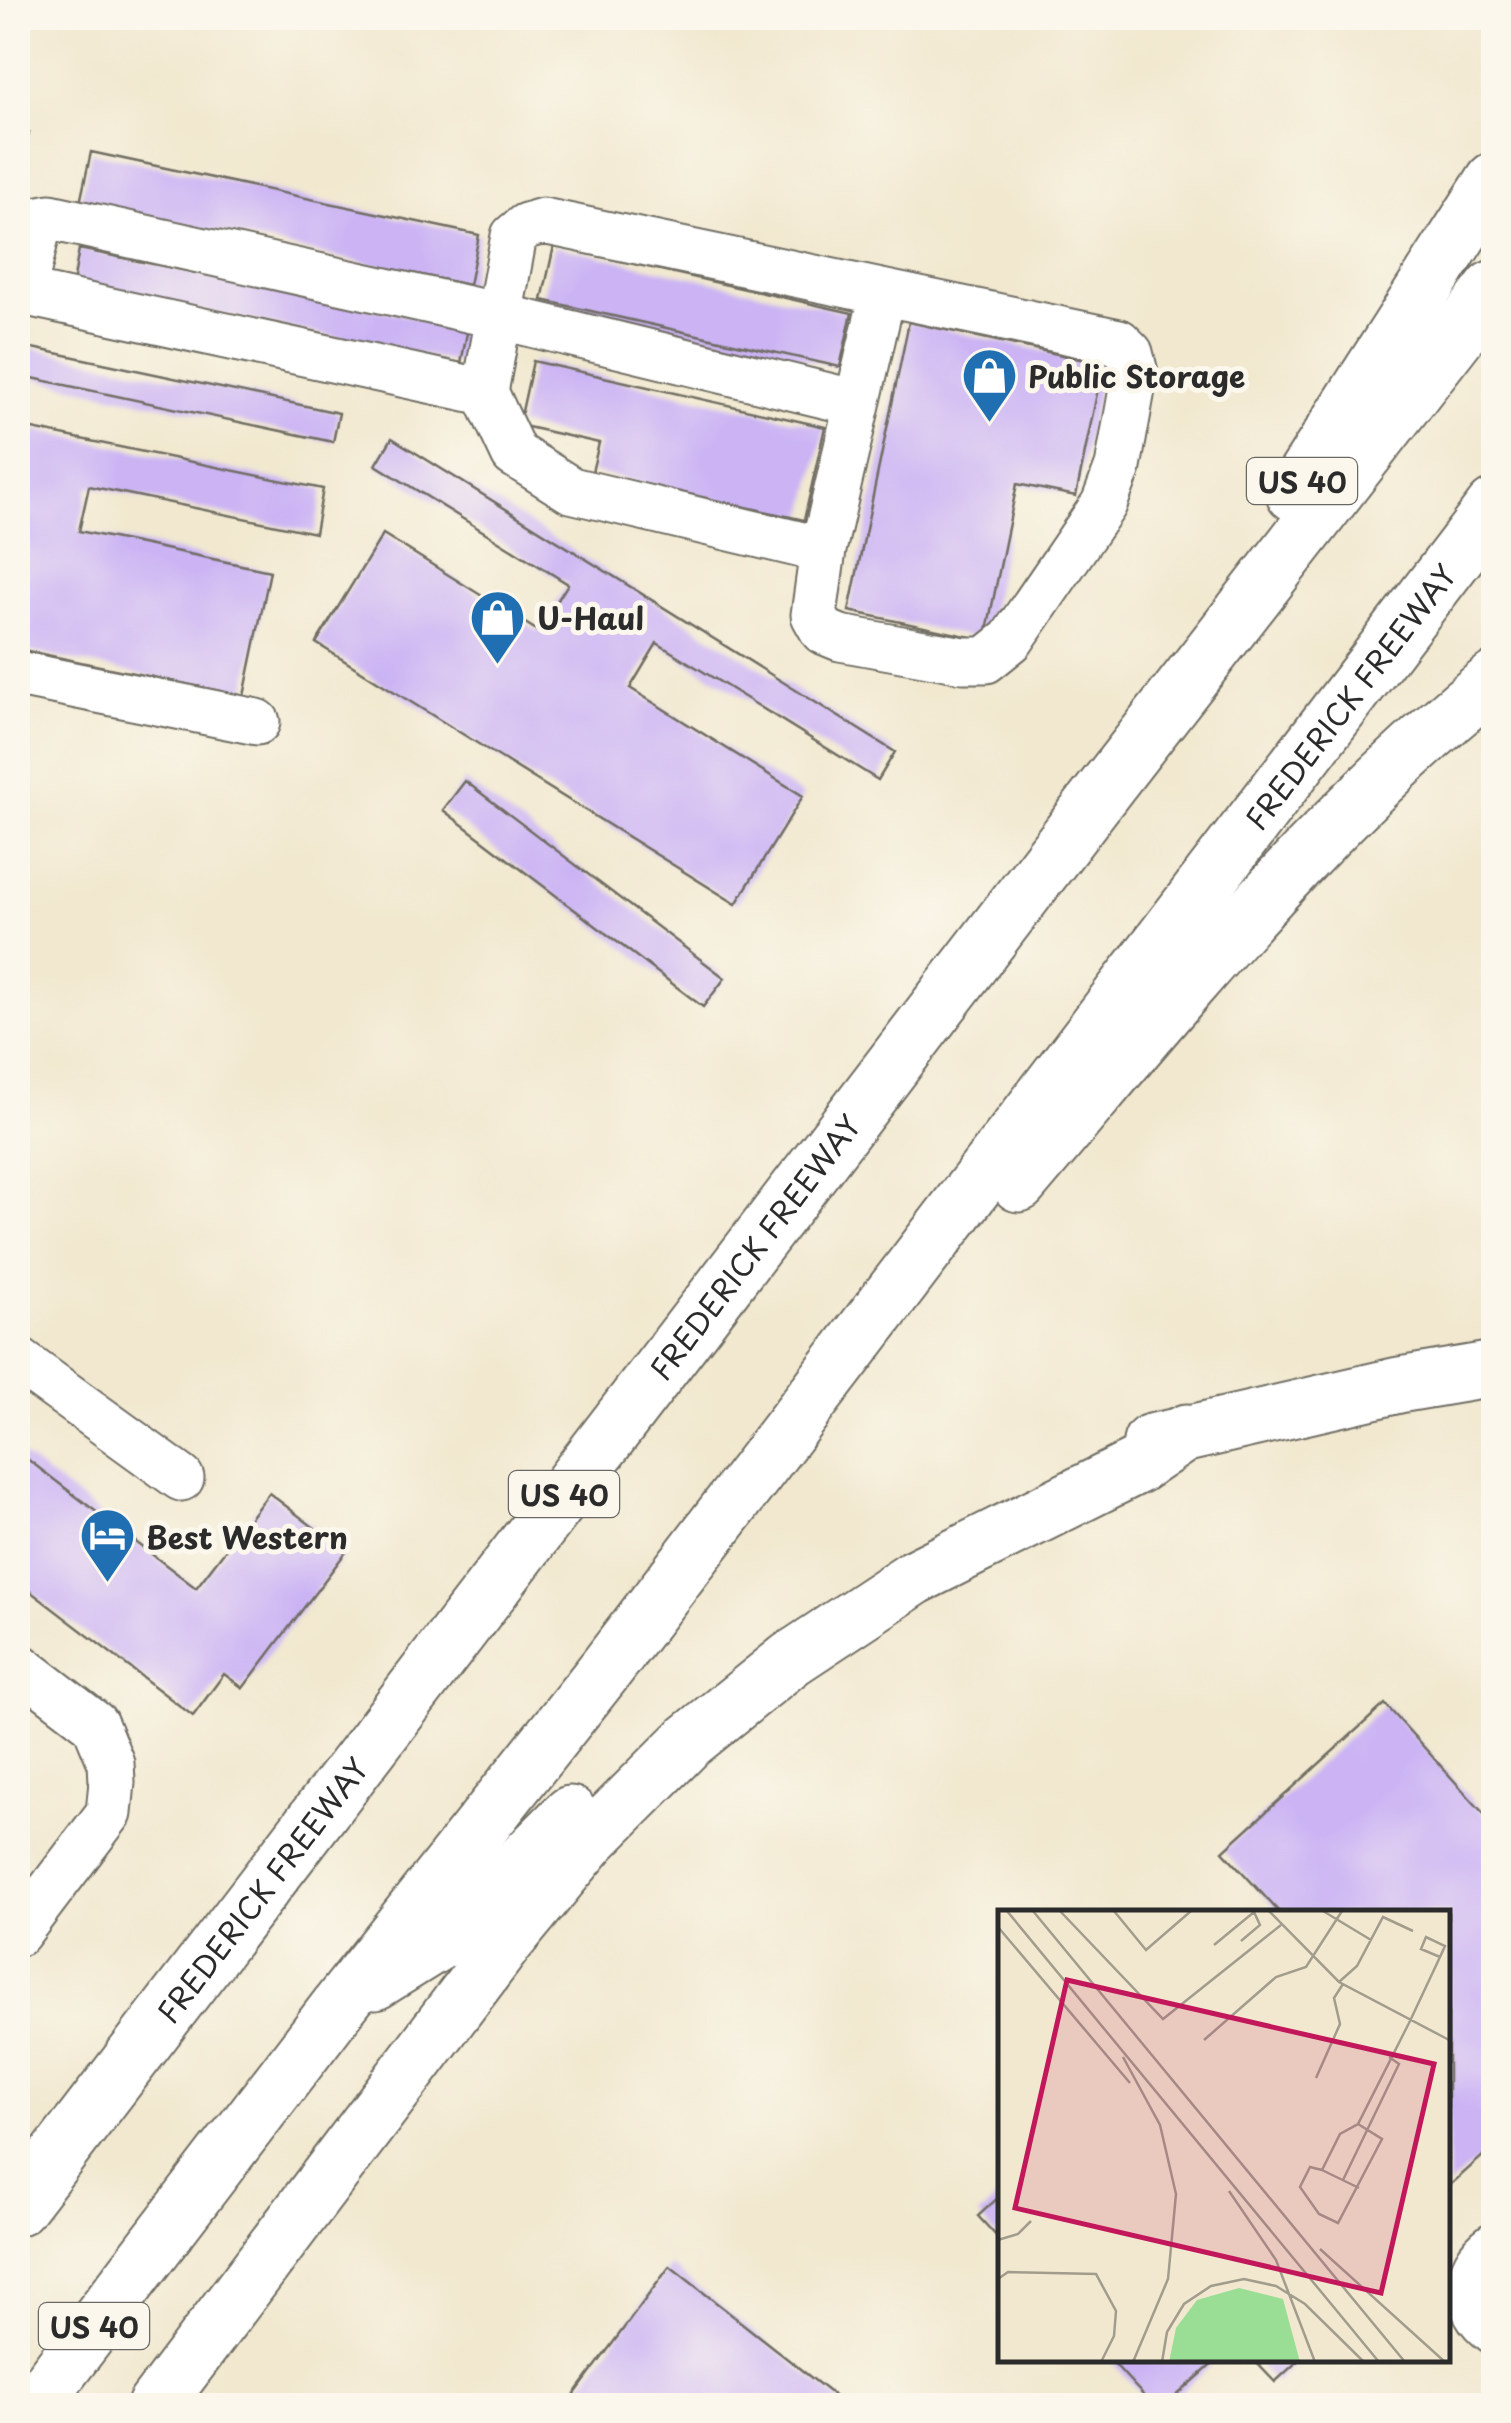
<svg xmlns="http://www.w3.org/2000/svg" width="1511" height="2423" viewBox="0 0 1511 2423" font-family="'Playpen Sans',sans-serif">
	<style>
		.building { fill: #cbb3f4 }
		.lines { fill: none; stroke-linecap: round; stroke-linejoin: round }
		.minor-casing { stroke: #706d64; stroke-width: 49 }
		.highway-casing { stroke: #706d64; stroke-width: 59 }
		.minor { stroke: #fff; stroke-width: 45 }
		.highway { stroke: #fff; stroke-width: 55 }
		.labels { text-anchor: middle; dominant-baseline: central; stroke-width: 10; stroke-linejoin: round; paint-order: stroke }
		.shield { fill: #fbf7ec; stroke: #696865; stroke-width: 2.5 }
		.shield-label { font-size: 28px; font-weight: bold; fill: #2b2b2b }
		.poi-label { font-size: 30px; font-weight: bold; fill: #2b2b2b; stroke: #fbf7ec; text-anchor: start }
		.street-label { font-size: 30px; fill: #2b2b2b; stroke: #fbf7ec }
		.inset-road { fill: none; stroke: #a29c8d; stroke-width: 2.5 }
		.view { fill: #c2185b; fill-opacity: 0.15; stroke: #c2185b; stroke-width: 5 }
		.inset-edge { fill: none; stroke: #2b2b2b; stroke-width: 5 }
	</style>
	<rect width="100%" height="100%" fill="#fbf7ec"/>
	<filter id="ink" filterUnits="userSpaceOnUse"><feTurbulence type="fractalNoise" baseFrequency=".01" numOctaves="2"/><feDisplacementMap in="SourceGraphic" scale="20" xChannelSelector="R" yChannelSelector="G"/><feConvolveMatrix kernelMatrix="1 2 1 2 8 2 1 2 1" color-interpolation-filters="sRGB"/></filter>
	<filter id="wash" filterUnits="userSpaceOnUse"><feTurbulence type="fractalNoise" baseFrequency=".0048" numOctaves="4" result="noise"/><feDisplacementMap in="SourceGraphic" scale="40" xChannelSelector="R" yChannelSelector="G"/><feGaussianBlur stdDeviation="2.25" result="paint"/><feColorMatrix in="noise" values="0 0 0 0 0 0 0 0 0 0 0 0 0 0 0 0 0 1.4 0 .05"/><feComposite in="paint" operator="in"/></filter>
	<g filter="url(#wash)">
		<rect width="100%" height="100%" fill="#f1e8cf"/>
		<g id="blocks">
			<path class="building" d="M18 130 29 132 19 180H18Z
				M91 152 479 235 469 285 80 203Z
				M554 246 852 313 840 367 542 300Z
				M79 249 468 328 461 363 73 284Z
				M909 322 1103 364 1076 496 1017 484 985 640 849 611Z
				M18 345 339 413 333 442 18 375Z
				M533 361 825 427 804 520 592 472 599 443 519 425Z
				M18 426 323 489 315 533 89 486 79 531 270 571 244 696 18 649Z
				M392 438 895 752 878 780 657 643 630 688 803 796 736 904 316 643 383 534 538 631 568 584 376 465Z
				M465 781 725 978 703 1007 443 810Z
				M18 1452 196 1588 269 1493 346 1552 243 1688 224 1674 193 1716 18 1582Z
				M1385 1704 1494 1825V2146L1448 2187V1913H1280L1223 1851Z
				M1001 2195V2241L978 2216Z
				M670 2266 847 2406H566Z
				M1111 2360H1217L1165 2406H1153Z
				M1254 2360H1299L1275 2382Z"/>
		</g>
	</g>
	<g filter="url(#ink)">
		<use href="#blocks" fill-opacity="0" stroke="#706d64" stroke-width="2.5"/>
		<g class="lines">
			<defs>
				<path id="minor" d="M543 221 1119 342 1130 353 1135 373 1118 467 1104 504 1011 640 986 660H963L840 638 823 631 814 615 823 550 571 490 514 454 485 392 514 236 526 226Z
					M18 291 485 392
					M23 292 40 219 50 217 499 316 857 403
					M823 550 883 293
					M18 674 257 722
					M18 1360 181 1478
					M18 1665 95 1724 111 1763 112 1782 109 1813 18 1933
					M1494 2245C1462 2268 1462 2309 1494 2331"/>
				<g id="highway">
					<path d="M1294 493 1494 180"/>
					<path d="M1019 1184C1169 1009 1313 825 1494 680"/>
					<path d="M1151 1442 1399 1385 1494 1369"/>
					<path d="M375 1982 449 1936 570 1814"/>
					<path id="s1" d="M18 2207 1110 782 1494 288"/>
					<path id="s2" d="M33 2406 342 2002 605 1670 1494 507"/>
					<path d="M155 2406 504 1944 590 1840 688 1742 791 1659 915 1577 1137 1466 1187 1432"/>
				</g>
			</defs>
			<use href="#minor" class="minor-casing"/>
			<use href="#highway" class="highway-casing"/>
			<use href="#minor" class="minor"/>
			<use href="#highway" class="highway"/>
		</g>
	</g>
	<defs>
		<symbol id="shop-pin" viewBox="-11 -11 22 30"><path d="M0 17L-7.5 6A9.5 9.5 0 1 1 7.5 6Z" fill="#1f6fb2" stroke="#fbf7ec"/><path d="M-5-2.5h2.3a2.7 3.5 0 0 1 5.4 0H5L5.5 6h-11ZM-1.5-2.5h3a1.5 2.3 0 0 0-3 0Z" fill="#fff"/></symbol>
		<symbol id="hotel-pin" viewBox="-11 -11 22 30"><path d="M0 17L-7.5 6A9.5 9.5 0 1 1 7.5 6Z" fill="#1f6fb2" stroke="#fbf7ec"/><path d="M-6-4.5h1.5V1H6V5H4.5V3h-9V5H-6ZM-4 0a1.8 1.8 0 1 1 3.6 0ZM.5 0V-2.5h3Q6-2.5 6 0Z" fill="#fff"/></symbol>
	</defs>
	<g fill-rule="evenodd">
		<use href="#shop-pin" x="958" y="344" width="63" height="86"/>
		<use href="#shop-pin" x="466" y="586" width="63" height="86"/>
		<use href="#hotel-pin" x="76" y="1504" width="63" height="86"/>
	</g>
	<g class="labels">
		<g class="shield">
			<rect x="1247" y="458" width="110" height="46" rx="8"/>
			<rect x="509" y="1471" width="110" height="46" rx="8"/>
			<rect x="39" y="2303" width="110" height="46" rx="8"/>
		</g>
		<g class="shield-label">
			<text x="1302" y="481">US 40</text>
			<text x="564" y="1494">US 40</text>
			<text x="94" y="2326">US 40</text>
		</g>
		<g class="poi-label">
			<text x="1028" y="375">Public Storage</text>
			<text x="537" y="617">U-Haul</text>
			<text x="146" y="1536">Best Western</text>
		</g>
		<g class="street-label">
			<text stroke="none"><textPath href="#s2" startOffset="2158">FREDERICK FREEWAY</textPath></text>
			<text stroke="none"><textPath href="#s1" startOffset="1210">FREDERICK FREEWAY</textPath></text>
			<text stroke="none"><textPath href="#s1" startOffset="400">FREDERICK FREEWAY</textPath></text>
		</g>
	</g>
	<g transform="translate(998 1910)">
		<rect width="452" height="452" fill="#f1e8cf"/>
		<path d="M241 378 285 389 302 452H171L178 418 199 390Z" fill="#9add95"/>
		<path class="inset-road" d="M9 1 381 452M35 1 407 452M62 1 165 109 283 15M116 1 148 40 193 1M271 1 341 72 453 131M325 1 373 30M0 17 132 173M216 35 256 2 262 15 243 31M341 72 359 56 385 7 415 21M206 130 278 67 308 57 344 1M125 147 162 215 178 284 170 369 135 452M318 168 342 114 336 88 345 74M360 214 384 229 340 313 321 304 302 277 312 257 324 260 342 224 360 214 412 111 442 47 447 36 428 27 423 39 442 47M0 230V275M324 260 361 278M345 270 401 154 391 147M231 281 278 350 317 452M0 330 20 324 33 311M322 339 447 452M0 369 10 362 98 364 118 401 116 426 103 452M164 452 169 422 186 394 213 376 246 369 278 376 307 394 366 452"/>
		<path class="view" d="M69 70 436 154 383 383 17 298Z"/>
		<rect width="452" height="452" class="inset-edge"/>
	</g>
	<rect width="1511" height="2423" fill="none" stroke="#fbf7ec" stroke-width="60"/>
</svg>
